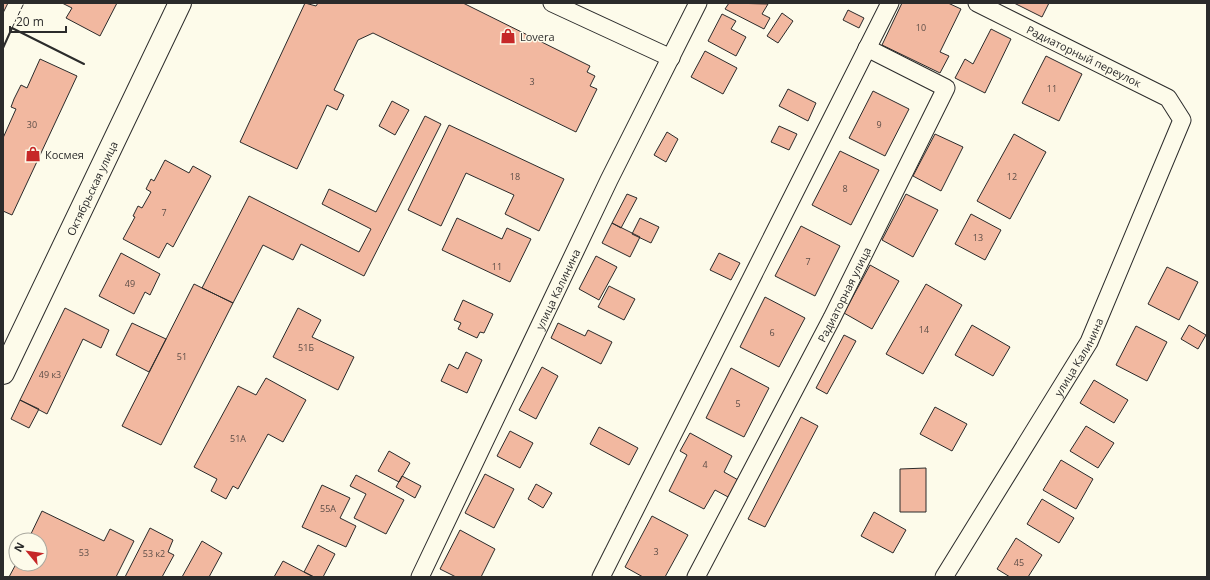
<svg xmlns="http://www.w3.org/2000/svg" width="1210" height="580" viewBox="0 0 1210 580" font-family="'Open Sans',sans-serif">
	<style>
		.building { fill: #f2b8a0; stroke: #2b2b2b }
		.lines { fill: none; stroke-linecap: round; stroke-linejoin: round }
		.street-casing { stroke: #2b2b2b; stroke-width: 19 }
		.secondary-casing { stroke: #2b2b2b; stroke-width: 24 }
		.street { stroke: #fdfbea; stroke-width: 17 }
		.secondary { stroke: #fdfbea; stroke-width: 22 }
		.fence { stroke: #2b2b2b; stroke-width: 1; stroke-dasharray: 5 2; stroke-linecap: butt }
		.wall { stroke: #2b2b2b; stroke-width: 2 }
		.labels { text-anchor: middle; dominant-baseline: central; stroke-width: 3; stroke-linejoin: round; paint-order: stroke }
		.number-label { font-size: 9px; fill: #5d4e48 }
		.poi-label { font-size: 11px; fill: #2b2b2b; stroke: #fdfbea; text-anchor: start }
		.street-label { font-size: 11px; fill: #2b2b2b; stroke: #fdfbea }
	</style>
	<rect width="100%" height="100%" fill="#fdfbea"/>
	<path class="building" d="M3 3H8L3 13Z
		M62 3H117L100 36 66 18 72 8Z
		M305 3 316 6 318 3H463L590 66 587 72 595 76 590 86 597 89 576 132 373 33 358 40 334 90 344 95 337 110 327 105 297 169 240 142Z
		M729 3 768 4 762 14 770 18 764 29 725 9Z
		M902 3H948L961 9 940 52 949 56 940 73 882 45Z
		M1014 3H1049L1042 17Z
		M848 10 864 18 859 28 843 20Z
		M782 13 793 21 778 43 767 36Z
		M722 14 736 21 731 29 746 37 736 56 708 41Z
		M991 29 1011 39 985 93 955 78 965 59 973 64Z
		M705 51 737 68 723 94 691 77Z
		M1046 56 1082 74 1059 121 1022 103Z
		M40 59 77 76 12 215 3 211V138L16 109 11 107 14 99 21 85 27 88Z
		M788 89 816 103 808 121 779 106Z
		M873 91 909 109 885 156 849 138Z
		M392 101 409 110 395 135 379 126Z
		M425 116 441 124 364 276 301 244 293 260 263 245 233 303 202 288 249 196 359 252 371 229 322 204 329 189 376 212Z
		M449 125 564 179 539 231 505 214 514 195 466 173 441 226 408 210Z
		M779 126 797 134 789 150 771 142Z
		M667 132 678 139 666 162 654 155Z
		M935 134 963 147 941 191 913 176Z
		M1014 134 1046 152 1010 219 977 201Z
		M840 151 879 170 851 225 812 205Z
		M165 160 189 173 193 166 211 176 173 247 167 243 159 258 123 239 135 217 133 216 138 206 142 208 151 192 146 189 151 179 154 181Z
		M627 194 637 198 621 228 612 223Z
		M906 194 938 210 913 257 882 240Z
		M971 214 1001 230 985 260 955 244Z
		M457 218 502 239 507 228 531 239 510 282 442 250Z
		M640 218 659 227 651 243 632 234Z
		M612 223 640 237 630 257 602 243Z
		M801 226 840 246 815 296 775 276Z
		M121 253 160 274 150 295 145 292 134 314 99 296Z
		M719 253 740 263 731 280 710 270Z
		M596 256 617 267 599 300 579 289Z
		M870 265 899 281 872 329 844 313Z
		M1167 267 1198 282 1179 320 1148 304Z
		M194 284 233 303 161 445 122 426Z
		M926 284 962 305 923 374 886 354Z
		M609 286 635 299 624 320 598 307Z
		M765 297 805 318 779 367 740 347Z
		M463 300 493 314 484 333 480 332 477 338 458 329 461 323 454 320Z
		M65 308 109 330 101 348 83 339 47 414 20 400Z
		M298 308 321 320 312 337 354 357 338 390 273 357Z
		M132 323 166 339 149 372 116 355Z
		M558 323 585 336 588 330 612 342 601 364 551 338Z
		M972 325 1010 347 993 376 955 355Z
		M1189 325 1206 335 1198 349 1181 339Z
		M1136 326 1167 342 1147 381 1116 365Z
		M844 335 856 341 827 394 816 388Z
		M466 352 482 360 467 393 441 381 449 364 458 369Z
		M542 367 558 376 536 419 519 410Z
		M731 368 769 388 744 437 706 418Z
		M266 378 306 400 283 442 268 434 238 489 233 486 226 499 211 491 217 479 194 467 238 386 256 395Z
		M1094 380 1128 400 1114 423 1080 403Z
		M20 400 39 409 29 428 11 419Z
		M935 407 967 424 952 451 920 434Z
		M801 417 818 426 765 527 748 519Z
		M1086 426 1114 443 1098 468 1070 451Z
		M599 427 638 448 629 465 590 444Z
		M510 431 533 443 520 468 497 456Z
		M690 433 732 456 724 472 740 481 730 498 715 490 704 509 669 491 687 455 680 451Z
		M389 451 410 463 399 482 378 471Z
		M1061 460 1093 479 1076 509 1043 490Z
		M926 468V512H900V469Z
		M485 474 514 489 494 528 465 513Z
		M356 475 404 500 386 534 354 518 366 494 350 486Z
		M402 476 421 486 415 498 396 487Z
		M536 484 552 493 543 508 528 499Z
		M322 485 350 498 340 518 356 526 346 547 302 527Z
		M1042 499 1074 518 1059 543 1027 524Z
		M42 511 104 541 110 529 134 541 116 577H9L16 564H40V540H28Z
		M874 512 906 530 893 553 861 536Z
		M652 516 688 535 665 577H643L625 567Z
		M150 528 173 540 168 552 174 555 162 577H125Z
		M460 530 495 549 481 577H456L440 569Z
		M1016 538 1042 555 1028 577H1010L997 569Z
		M202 541 222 553 209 577H182Z
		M318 545 335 554 323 577H314L304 572Z
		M283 561 304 572 314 577H274Z"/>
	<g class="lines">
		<defs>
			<g id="street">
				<path d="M552 3 671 58"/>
				<path id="s1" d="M420 577 609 180 698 3"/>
				<path d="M601 577 890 3"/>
				<path id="s2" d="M696 577 832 318 946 88 867 48"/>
				<path id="s3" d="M944 577 1089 342 1182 120 1168 98 977 3"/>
			</g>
			<g id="secondary">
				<path id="s4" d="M3 373 180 3"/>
			</g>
		</defs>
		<use href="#street" class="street-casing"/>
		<use href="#secondary" class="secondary-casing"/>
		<use href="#street" class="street"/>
		<use href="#secondary" class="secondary"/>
		<path class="fence" d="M12 28 24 3"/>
		<path class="wall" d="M3 48 12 28 84 64"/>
	</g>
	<defs>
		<symbol id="shop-bare" viewBox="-9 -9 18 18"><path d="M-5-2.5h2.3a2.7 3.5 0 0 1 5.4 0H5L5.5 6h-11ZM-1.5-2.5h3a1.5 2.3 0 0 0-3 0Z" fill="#c62828" stroke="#fdfbea" stroke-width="2.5" paint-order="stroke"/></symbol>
	</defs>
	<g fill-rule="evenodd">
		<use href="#shop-bare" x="497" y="25" width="22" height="22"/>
		<use href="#shop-bare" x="22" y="143" width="22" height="22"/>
	</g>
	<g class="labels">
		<g class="number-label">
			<text x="921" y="27">10</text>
			<text x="532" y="81">3</text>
			<text x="1052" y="88">11</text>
			<text x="32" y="124">30</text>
			<text x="879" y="124">9</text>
			<text x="515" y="176">18</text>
			<text x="1012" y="176">12</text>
			<text x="845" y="188">8</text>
			<text x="164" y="212">7</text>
			<text x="978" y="237">13</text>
			<text x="808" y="261">7</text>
			<text x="497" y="266">11</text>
			<text x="130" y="283">49</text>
			<text x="924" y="329">14</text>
			<text x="772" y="332">6</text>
			<text x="306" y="347">51Б</text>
			<text x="182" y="356">51</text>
			<text x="50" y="374">49 к3</text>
			<text x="738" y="403">5</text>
			<text x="238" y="438">51А</text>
			<text x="705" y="464">4</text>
			<text x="328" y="508">55А</text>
			<text x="656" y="551">3</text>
			<text x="84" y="552">53</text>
			<text x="154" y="553">53 к2</text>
			<text x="1019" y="562">45</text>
		</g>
		<g class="poi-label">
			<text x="520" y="36">Lovera</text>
			<text x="45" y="154">Космея</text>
		</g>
		<g class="street-label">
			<text transform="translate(1084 56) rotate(26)">Радиаторный переулок</text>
			<text stroke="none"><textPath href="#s4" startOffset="205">Октябрьская улица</textPath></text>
			<text stroke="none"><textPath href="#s1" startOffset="319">улица Калинина</textPath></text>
			<text stroke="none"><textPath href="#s2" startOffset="319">Радиаторная улица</textPath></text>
			<text stroke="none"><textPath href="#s3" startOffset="258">улица Калинина</textPath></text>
		</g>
	</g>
	<rect width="1210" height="580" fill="none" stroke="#2b2b2b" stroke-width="8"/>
	<g transform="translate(28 552) rotate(299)"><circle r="19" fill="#fdfbea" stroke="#a9a89e"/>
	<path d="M0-3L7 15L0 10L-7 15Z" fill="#c62828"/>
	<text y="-6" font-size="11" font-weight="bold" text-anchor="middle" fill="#2b2b2b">N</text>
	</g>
	<path d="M10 26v6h56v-6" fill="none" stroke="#2b2b2b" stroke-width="2"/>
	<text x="16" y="26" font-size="12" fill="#2b2b2b" stroke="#fdfbea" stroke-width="3" paint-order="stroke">20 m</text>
</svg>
